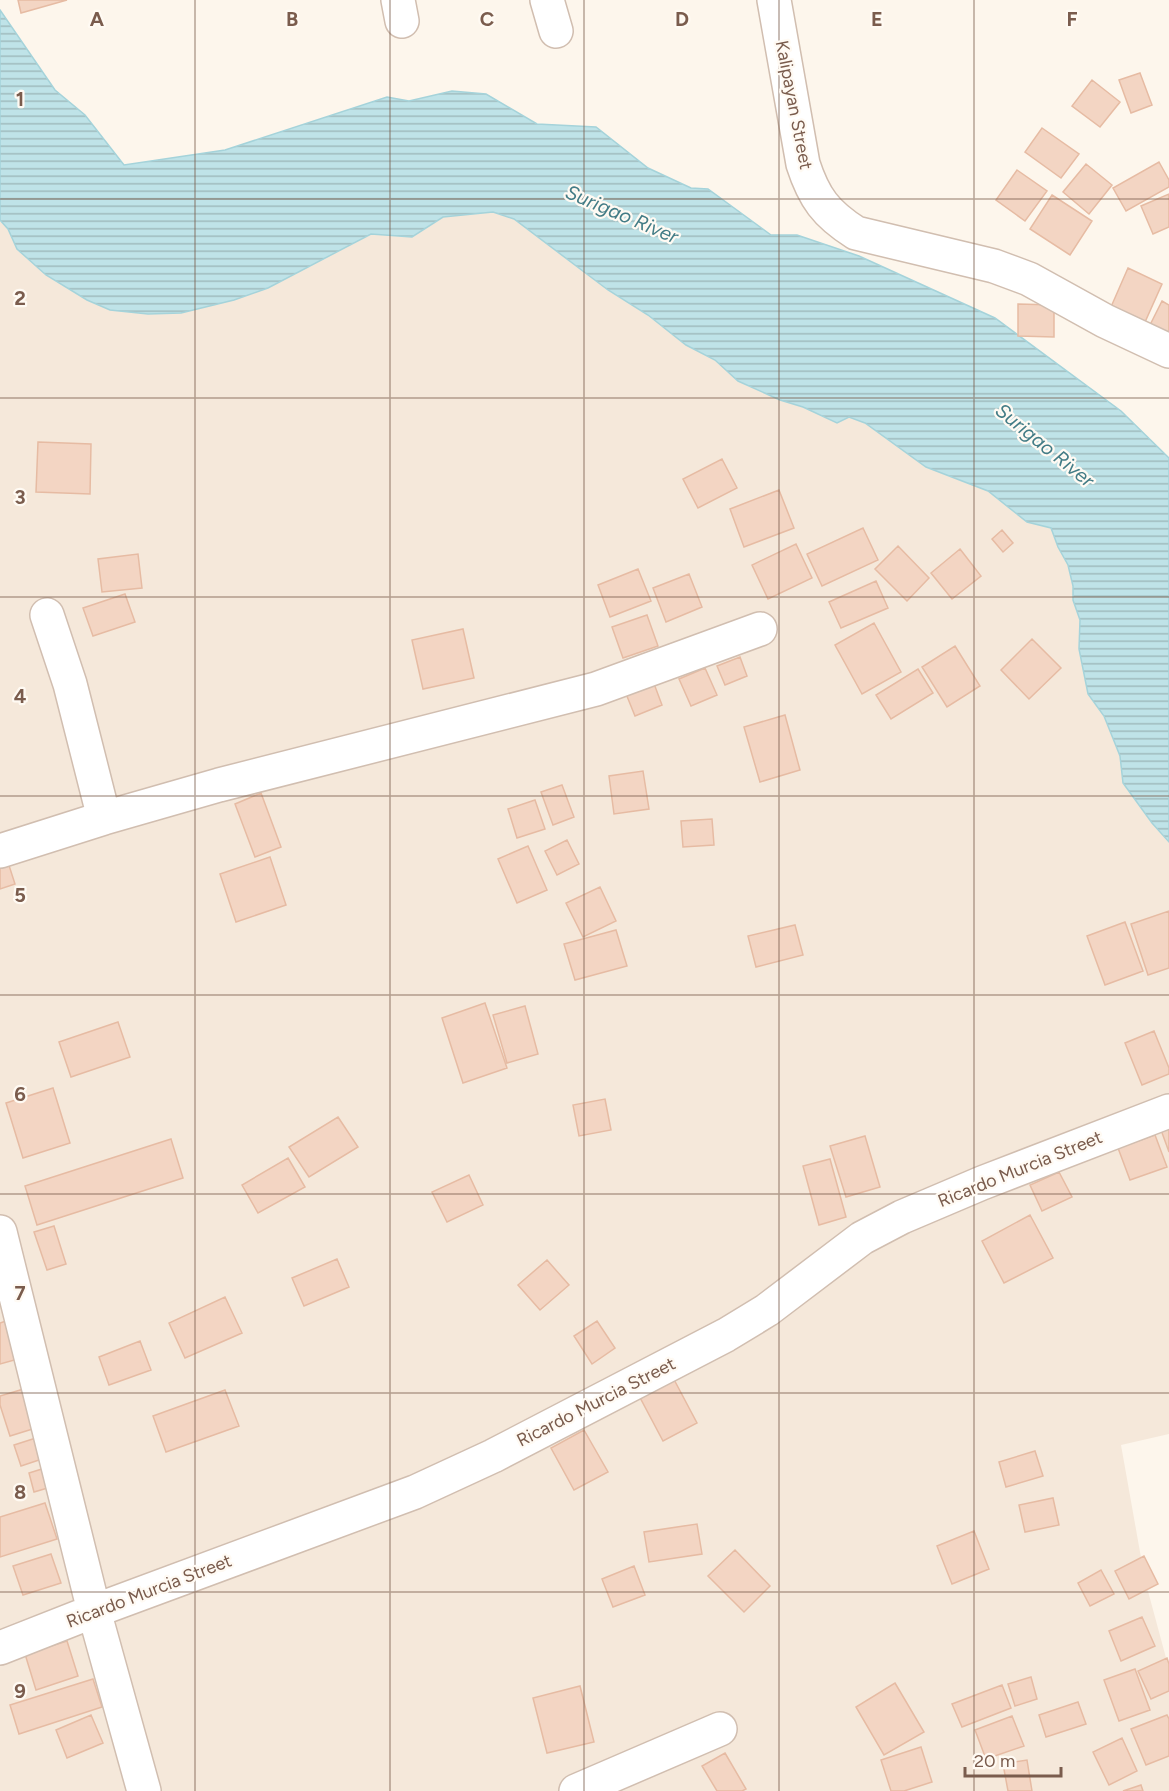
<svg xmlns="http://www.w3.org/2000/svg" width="1169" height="1791" viewBox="0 0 1169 1791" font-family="Figtree,sans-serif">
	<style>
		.residential { fill: #f5e8da }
		.water { fill: url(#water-rules); stroke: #a5d3da; stroke-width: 1.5 }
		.building { fill: #f3d5c3; stroke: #e6bba3; stroke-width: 1.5 }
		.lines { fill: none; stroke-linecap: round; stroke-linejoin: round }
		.minor-casing { stroke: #d1beb0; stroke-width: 36 }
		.minor { stroke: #fff; stroke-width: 33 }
		.grid { fill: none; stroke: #7a5c4d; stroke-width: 1.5; stroke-opacity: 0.55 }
		.labels { text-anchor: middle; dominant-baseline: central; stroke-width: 4.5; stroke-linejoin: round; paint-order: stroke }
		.street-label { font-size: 18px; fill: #7a5c4d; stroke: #fffaf3 }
		.water-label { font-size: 20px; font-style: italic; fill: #437c86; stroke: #fffaf3 }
		.grid-label { font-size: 20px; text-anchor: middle; font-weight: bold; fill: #7a5c4d; stroke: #fffaf3; stroke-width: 4.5; stroke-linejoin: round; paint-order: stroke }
	</style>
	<defs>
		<pattern id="water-rules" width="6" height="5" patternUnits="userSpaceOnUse" patternTransform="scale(1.5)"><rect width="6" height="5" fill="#bfe3e8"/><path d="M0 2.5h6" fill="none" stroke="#a0bbbe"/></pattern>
	</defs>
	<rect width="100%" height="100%" fill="#fdf6ec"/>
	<path class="residential" d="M493 212 514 219 608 290 648 315 686 345 715 360 738 381 780 400 803 407 849 417 865 423 926 467 988 491 1027 522 1051 528 1058 547 1068 564 1073 586V600L1080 620 1079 649 1088 694 1104 716 1120 756 1123 783 1152 823 1169 842V1434L1121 1445 1145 1580 1169 1669V1791H0V221L8 229 17 249 46 275 87 300 110 310 148 314 181 313 293 274 371 234 412 237 443 217Z"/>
	<path class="water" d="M0 10 55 90 85 115 124 165 225 150 387 97 409 101 452 91 486 94 537 124 596 127 648 168 691 188 708 189 771 235H797L859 256 995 318 1121 411 1169 458V842L1152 823 1123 783 1120 756 1104 716 1088 694 1079 649 1080 620 1073 600V586L1068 565 1058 547 1051 528 1027 522 988 491 926 467 865 423 849 417 837 423 803 407 780 400 738 381 715 360 686 345 648 315 608 290 514 219 493 212 443 217 412 237 371 234 268 288 234 300 181 313 148 314 110 310 87 300 46 275 17 249 8 229 0 220Z"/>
	<path class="building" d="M18 0H67L21 13Z
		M1140 73 1152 105 1131 113 1119 80Z
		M1092 80 1120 102 1100 127 1072 106Z
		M1042 128 1079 154 1061 178 1025 152Z
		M1159 162 1169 180V187L1126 211 1113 188Z
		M1086 164 1112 185 1089 214 1063 192Z
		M1017 170 1047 191 1025 221 996 200Z
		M1169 194V227L1153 234 1141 206Z
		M1052 195 1092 221 1070 255 1030 229Z
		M1128 268 1162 284 1141 331 1107 316Z
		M1162 301 1169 305V343L1147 331Z
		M1018 304 1054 305V337L1018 336Z
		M38 442 91 444 90 494 36 492Z
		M722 459 737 488 698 508 683 479Z
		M779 490 794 528 744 547 730 509Z
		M863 528 878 560 822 586 807 554Z
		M1002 530 1013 543 1003 552 992 539Z
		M796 544 812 578 768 599 752 565Z
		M898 546 929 578 907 601 875 569Z
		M960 549 981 576 952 599 931 573Z
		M138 554 142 588 102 592 98 559Z
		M638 569 651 601 610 617 598 585Z
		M689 574 702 607 666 622 653 588Z
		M876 581 888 608 841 628 829 602Z
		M125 594 135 622 93 636 83 608Z
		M647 615 658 646 623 658 612 627Z
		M874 623 901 672 862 694 835 645Z
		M463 629 474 678 423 689 412 640Z
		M1032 639 1061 668 1029 699 1001 670Z
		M955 646 980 686 947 707 922 667Z
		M740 657 747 676 725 685 717 666Z
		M705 668 717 695 691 706 679 679Z
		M918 669 933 693 891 719 876 695Z
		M650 673 662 705 635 716 622 684Z
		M785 715 800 770 760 782 744 727Z
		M643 771 649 809 614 814 609 776Z
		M562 785 574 817 553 825 541 792Z
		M261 793 281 847 255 857 235 804Z
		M535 800 545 829 517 838 508 809Z
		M712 819 714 845 683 847 681 821Z
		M567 840 579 864 557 875 545 851Z
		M528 846 547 890 517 903 498 859Z
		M5 853 15 884 0 889V854Z
		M270 857 286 905 236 922 220 874Z
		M600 887 616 921 583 937 566 903Z
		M1169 911V968L1148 975 1131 924Z
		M1125 922 1143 971 1105 985 1087 936Z
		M795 925 803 955 756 967 748 936Z
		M616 930 627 966 575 980 564 944Z
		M485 1003 507 1068 463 1083 442 1018Z
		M525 1006 538 1054 507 1063 493 1015Z
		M118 1022 130 1057 71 1077 59 1042Z
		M1154 1031 1169 1068V1074L1142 1085 1125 1043Z
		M53 1088 70 1143 23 1158 6 1103Z
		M605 1099 611 1130 579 1136 573 1105Z
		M338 1117 358 1147 309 1177 289 1147Z
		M1169 1127V1152L1161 1130Z
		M1155 1135 1167 1167 1130 1180 1118 1148Z
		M865 1136 880 1187 846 1197 830 1146Z
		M171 1139 183 1178 37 1225 25 1186Z
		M288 1158 305 1187 258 1213 242 1185Z
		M830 1159 846 1217 819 1225 803 1166Z
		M1059 1172 1072 1197 1042 1211 1030 1185Z
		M469 1175 483 1205 447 1222 432 1192Z
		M1030 1215 1053 1258 1004 1283 982 1241Z
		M54 1226 66 1264 47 1270 34 1232Z
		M337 1259 349 1287 304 1306 292 1278Z
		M547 1260 569 1285 540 1310 518 1285Z
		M225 1297 242 1333 185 1358 169 1323Z
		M6 1321 18 1359 0 1364V1323Z
		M597 1321 615 1348 592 1364 574 1336Z
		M140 1341 151 1370 109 1385 99 1357Z
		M670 1372 697 1423 663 1441 636 1390Z
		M27 1388 39 1427 10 1436 0 1405V1396Z
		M225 1390 239 1426 166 1452 153 1416Z
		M584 1430 608 1472 574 1490 551 1448Z
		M39 1437 45 1458 21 1466 14 1445Z
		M1035 1451 1043 1476 1006 1487 999 1462Z
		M45 1468 51 1487 34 1492 29 1473Z
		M1053 1498 1059 1525 1025 1532 1019 1505Z
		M45 1503 57 1539 0 1557V1517Z
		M697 1524 702 1554 649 1562 644 1532Z
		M974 1531 989 1569 952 1584 937 1546Z
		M735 1550 770 1586 744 1612 708 1576Z
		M51 1554 61 1583 23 1595 13 1566Z
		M1144 1556 1158 1584 1129 1599 1115 1571Z
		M634 1566 645 1595 613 1607 602 1579Z
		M1101 1570 1114 1594 1090 1606 1078 1583Z
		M1142 1617 1155 1646 1121 1661 1109 1631Z
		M67 1641 78 1676 36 1690 25 1654Z
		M1167 1658 1169 1664V1691L1151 1699 1138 1671Z
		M1135 1669 1150 1710 1119 1721 1104 1680Z
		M1031 1677 1037 1699 1015 1706 1008 1684Z
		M93 1679 102 1707 19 1734 10 1705Z
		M895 1683 924 1732 884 1755 856 1707Z
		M1002 1685 1011 1708 962 1727 952 1704Z
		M580 1686 594 1742 547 1753 533 1698Z
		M1078 1702 1086 1724 1046 1737 1039 1715Z
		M91 1715 103 1743 67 1758 56 1730Z
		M1167 1715 1169 1719V1756L1146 1765 1131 1729Z
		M1012 1716 1024 1746 986 1759 975 1730Z
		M1122 1738 1137 1771 1109 1785 1093 1752Z
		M921 1747 932 1782 904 1791H891L881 1760Z
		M725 1753 746 1789 742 1791H717L702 1766Z
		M1027 1760 1032 1791H1008L1003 1764Z
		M1141 1785 1143 1791H1123Z"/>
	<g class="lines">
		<defs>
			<path id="minor" d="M398 0 402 21
				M547 0 556 31
				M774 0 803 164C814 198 826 214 856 233L994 266 1029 279 1105 321 1169 351
				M47 615 70 684 104 818
				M0 851 104 818 219 785 596 689 760 629
				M0 1232 94 1611 144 1791
				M0 1648 94 1611 415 1492 493 1456 726 1335 767 1310 862 1238 902 1217 982 1183 1169 1111
				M576 1791 720 1729"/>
		</defs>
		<use href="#minor" class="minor-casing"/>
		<use href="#minor" class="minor"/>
	</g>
	<path class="grid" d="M195 0V1791M390 0V1791M584 0V1791M779 0V1791M974 0V1791M0 199H1169M0 398H1169M0 597H1169M0 796H1169M0 995H1169M0 1194H1169M0 1393H1169M0 1592H1169"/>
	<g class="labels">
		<g class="street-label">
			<text transform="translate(794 105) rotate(79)">Kalipayan Street</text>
			<text transform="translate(1020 1169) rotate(-22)">Ricardo Murcia Street</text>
			<text transform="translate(596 1402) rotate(-27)">Ricardo Murcia Street</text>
			<text transform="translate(149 1591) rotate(-21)">Ricardo Murcia Street</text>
		</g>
		<g class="water-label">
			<text transform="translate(622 214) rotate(23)">Surigao River</text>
			<text transform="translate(1045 445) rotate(39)">Surigao River</text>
		</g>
	</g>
	<g class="grid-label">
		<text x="97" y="26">A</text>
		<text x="292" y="26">B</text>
		<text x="487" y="26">C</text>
		<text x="682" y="26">D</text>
		<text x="877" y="26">E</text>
		<text x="1072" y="26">F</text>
		<text x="20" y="106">1</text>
		<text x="20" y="305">2</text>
		<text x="20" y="504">3</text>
		<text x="20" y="703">4</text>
		<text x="20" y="902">5</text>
		<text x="20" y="1101">6</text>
		<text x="20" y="1300">7</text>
		<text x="20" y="1499">8</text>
		<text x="20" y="1698">9</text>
	</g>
	<path d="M965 1767v9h96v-9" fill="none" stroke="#7a5c4d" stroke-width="3"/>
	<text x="974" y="1767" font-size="18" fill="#7a5c4d" stroke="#fffaf3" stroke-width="4.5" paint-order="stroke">20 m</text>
</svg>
